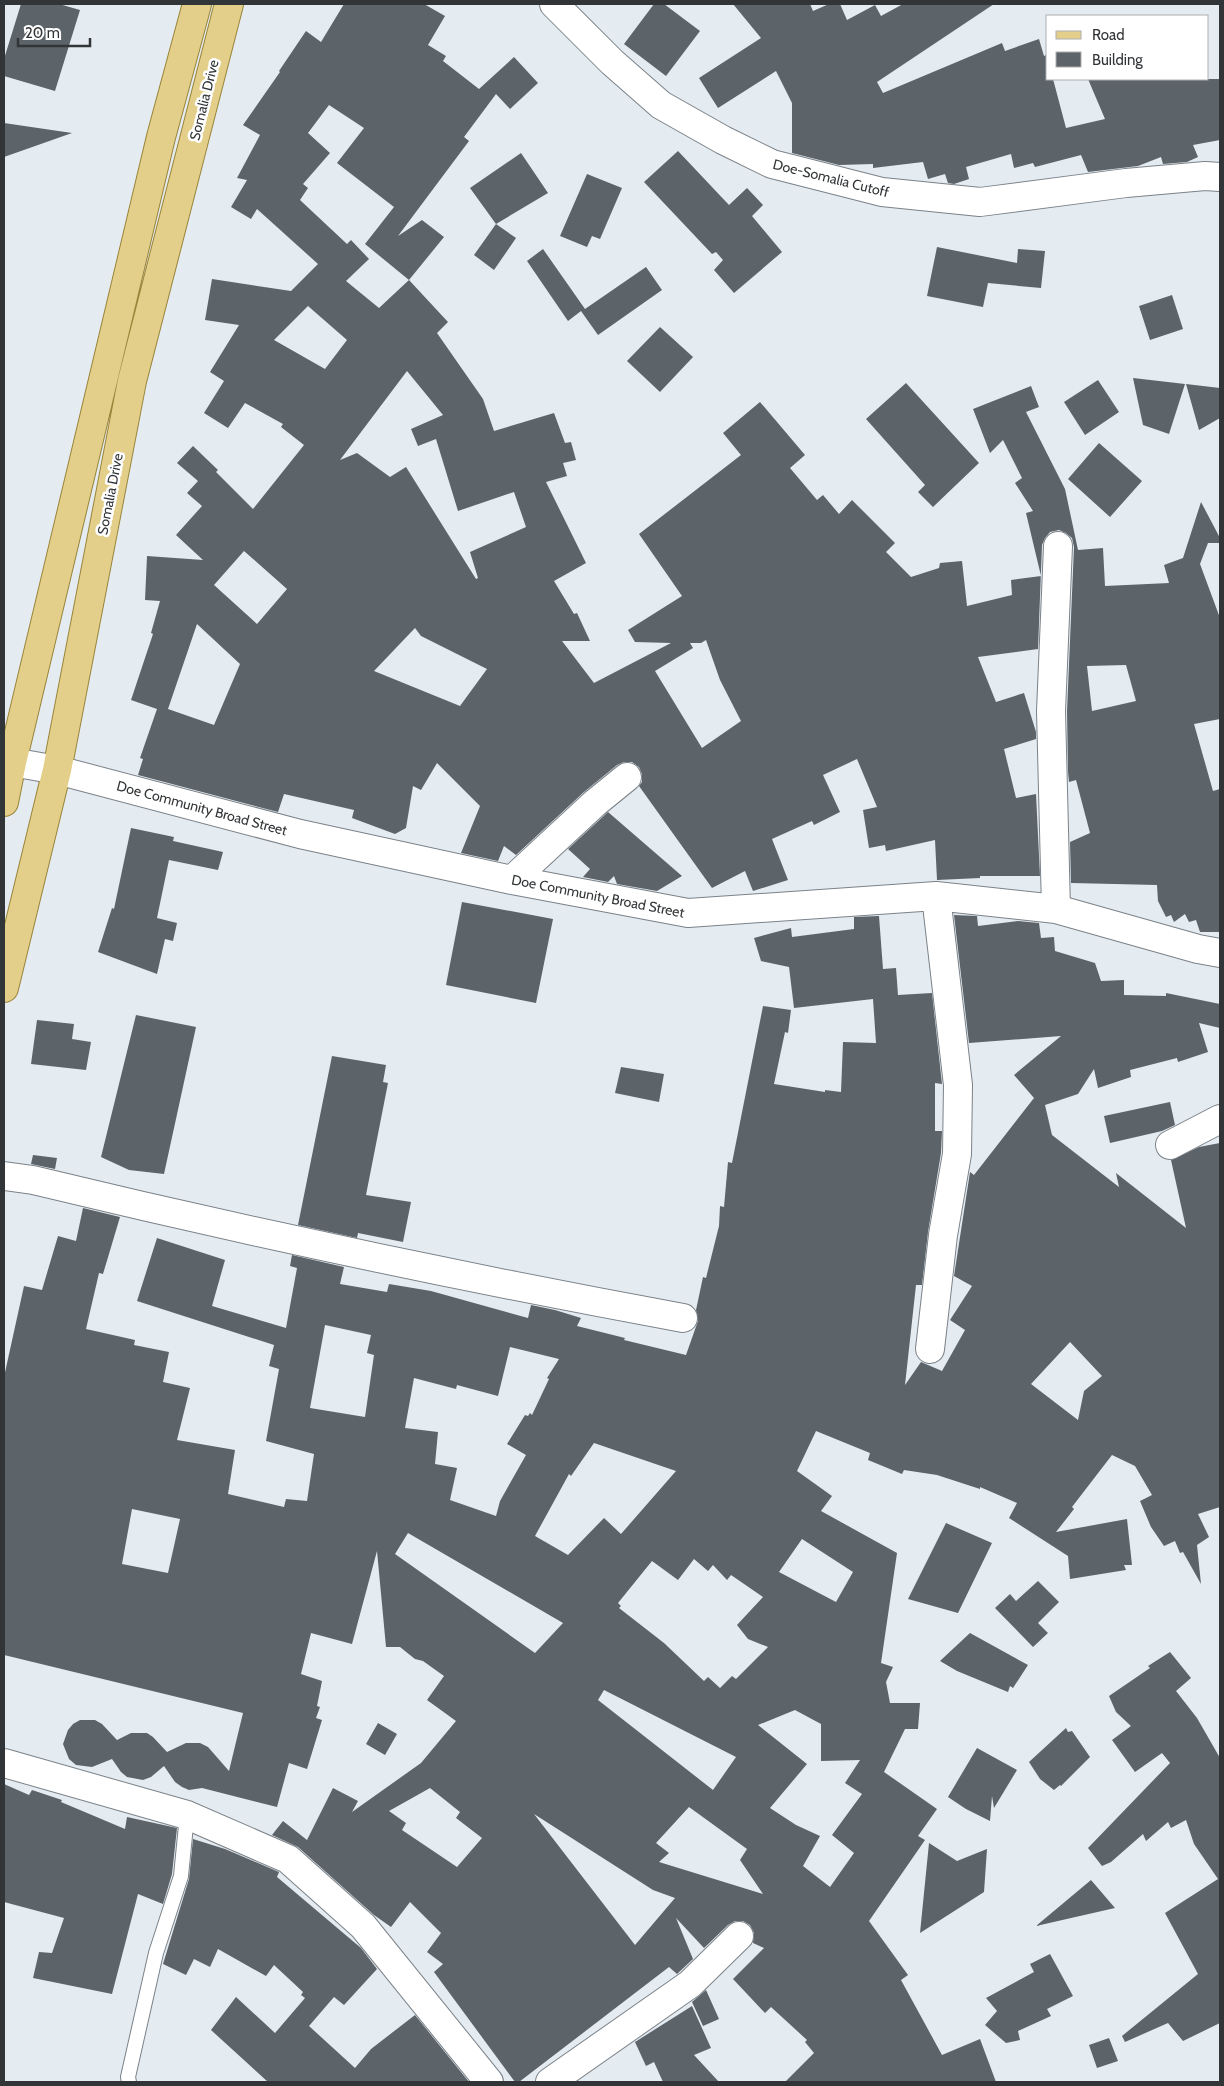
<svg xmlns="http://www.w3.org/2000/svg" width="1224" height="2086" viewBox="0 0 1224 2086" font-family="Cabin,sans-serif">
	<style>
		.building { fill: #5c6369; fill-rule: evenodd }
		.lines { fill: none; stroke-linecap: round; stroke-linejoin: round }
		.lane-casing { stroke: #7b8288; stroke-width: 16 }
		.street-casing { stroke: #7b8288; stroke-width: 30 }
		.primary-casing { stroke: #99843a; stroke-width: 30 }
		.lane { stroke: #fff; stroke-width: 14 }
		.street { stroke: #fff; stroke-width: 28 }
		.primary { stroke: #e3cf89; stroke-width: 28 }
		.labels { text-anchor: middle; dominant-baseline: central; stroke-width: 5; stroke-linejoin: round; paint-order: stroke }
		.street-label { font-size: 14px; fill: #323537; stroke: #fff }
	</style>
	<rect width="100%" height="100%" fill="#e4ecf2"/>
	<path class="building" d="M21 4H59L80 10 55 91 4 76V59Z
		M344 4H424L445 16 428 45 446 56 443 61 479 89 514 57 538 83 510 109 496 94 464 137 469 141 398 236 422 220 444 237 409 280 365 244 394 207 337 163 364 128 329 105 308 133 330 153 303 184 308 188 300 200 347 244 351 240 369 259 346 281 379 308 409 280 448 322 437 333 483 399 494 431 554 413 565 443 571 442 576 460 563 463 567 476 546 482 586 563 554 581 574 614 577 613 590 641H562L594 683 671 643 635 642 628 630 682 596 639 534 741 455 723 433 760 402 805 455 790 468 817 500 823 495 839 514 852 500 895 543 886 552 911 577 939 568 940 563 962 561 967 606 1012 595 1011 580 1041 576 1026 513 1033 511 1015 483 1022 478 1003 440 990 453 973 409 1031 386 1039 407 1026 412 1065 489 1078 550 1103 548 1105 586 1169 583 1164 565 1183 558 1201 502 1220 538V543H1208L1200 564 1220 618V719L1194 724 1213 791 1220 789V932H1200L1196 920 1189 922 1185 914 1174 922 1171 915 1166 917 1158 901 1157 885 1071 883 1070 842 1090 833 1076 780 1069 782 1068 772 1067 711 1074 547 1072 538 1066 533 1059 530 1050 532 1045 538 1042 545 1038 649 978 657 996 702 1024 693 1036 732V739L1004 749 1016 798 1036 794 1040 876H980V878L937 880 935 840 886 851 885 845 869 848 863 810 877 807 857 759 823 775 840 812 814 825 812 821 772 839 788 880 753 891 745 871 712 888 639 786 642 782V774L639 767 632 762H624L617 765 584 792 516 855 504 846 498 861 461 853 480 806 437 763 421 790 413 786 406 828 395 834 352 818 354 810 284 794 278 812 138 775 143 759 140 758 157 709 131 700 153 634 151 633 160 601 145 600 147 556 203 560 176 535 202 506 187 493 198 481 177 463 193 446 218 470 216 472 253 509 304 445 281 427 283 424 245 403 228 428 204 413 224 381 210 372 239 325 205 320 212 279 291 291 318 264 257 209 251 219 231 207 247 180 237 178 260 135 243 125 280 72 279 71 306 31 321 42ZM308 306 347 340 325 369 274 340ZM407 371 443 415 411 429 418 446 436 439 458 511 514 492 526 527 470 552 478 578 476 579 406 467 390 477 357 453 340 460ZM244 551 287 589 257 624 214 585ZM197 624 240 664 214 725 168 709ZM415 628 421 636 487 669 460 706 374 671ZM706 640 720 680 741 721 702 748 655 671 693 648 690 643H701ZM1126 665 1136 701 1092 711 1087 666Z
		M654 4H664L700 31 666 76 624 44Z
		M733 4H810L813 11 829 4H840L847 20 875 5 881 16 903 4H994L877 82 883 93 1002 43 1005 51 1039 39 1044 56 1048 54V79H1053L1066 128 1105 119 1088 79H1220V140L1193 145 1198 157 1187 162 1163 164 1161 157 1138 166 1088 172 1081 155 1035 167 1033 163 1014 168 1011 154 966 167 969 179 954 184 948 183 945 174 928 179 923 162 873 168V164L839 165 792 153V103L776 71 718 108 699 78 761 38Z
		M4 123 72 133 4 157Z
		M678 151 729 205 747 188 763 205 752 216 782 252 734 293 714 270 723 260 716 252 712 254 644 182Z
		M521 153 548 193 496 224 470 188Z
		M587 174 622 188 600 239 592 236 587 247 560 236Z
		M496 224 516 238 494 270 474 255Z
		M937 247 1017 263 1018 249 1045 251 1041 288 988 283 983 307 927 296Z
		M543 249 585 309 646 267 662 290 598 335 581 311 568 321 527 261Z
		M1172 295 1183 329 1150 340 1139 306Z
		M660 327 693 357 660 392 627 361Z
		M1133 378 1185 384 1169 434 1143 425Z
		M1098 380 1119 412 1085 435 1064 402Z
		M906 383 979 463 933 507 918 492 925 485 866 419Z
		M1186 384 1220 388V418L1199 430Z
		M1099 443 1142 481 1110 517 1068 479Z
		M608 812 682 876 657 891 617 884 614 876 608 882 583 877 590 869 568 849Z
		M131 828 174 837 173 841 223 852 218 870 169 860 157 918 177 923 173 941 165 939 157 974 98 952 112 908 114 909Z
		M462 902 553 919 536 1003 446 985Z
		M954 915 977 916 978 926 1018 921 1039 923 1041 938 1054 937 1055 951 1095 963 1101 981 1124 980V995L1166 996V993L1220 1004V1028L1199 1023 1208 1052 1178 1062 1177 1058 1130 1070 1131 1077 1098 1088 1094 1069 1078 1094 1045 1105 1052 1135 1119 1187 1116 1173 1186 1228 1171 1160 1199 1147 1220 1143V1507L1198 1514 1209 1537 1197 1545 1201 1584 1183 1552 1180 1553 1175 1541 1164 1546 1151 1527 1140 1501 1152 1495 1135 1466 1112 1455 1072 1507 1074 1509 1056 1532 1127 1519 1132 1565H1124L1126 1570 1070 1579 1068 1556 1009 1518 1017 1503 980 1487V1489L937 1475 904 1470 902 1474 868 1460 870 1453 816 1431 797 1471 832 1496 821 1511 897 1553 881 1663 893 1667 886 1682 890 1703H920L918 1729H905L884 1772 937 1809 918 1836 925 1840 869 1921 908 1975 901 1980 942 2055 980 2039 996 2082H785L814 2053 805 2042 807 2040 771 2007 765 2013 733 1979 764 1948 753 1943 754 1933 750 1925 743 1921H735L728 1925 704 1948 676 1918 693 1959 677 1974 669 1967 519 2082H515L434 1972 443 1964 427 1952 441 1933 410 1902 391 1927 374 1915 298 1847 272 1835 283 1821 307 1840 333 1788 358 1801 352 1812 421 1763 456 1721 427 1700 444 1676 423 1661 415 1659 400 1647H386L377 1551 352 1644 311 1633 301 1674 322 1681 317 1706 320 1707 316 1718 322 1720 307 1769 289 1763 277 1807 202 1788 189 1790 182 1787 175 1782 164 1766 151 1777 143 1780 127 1777 121 1772 112 1759 92 1767 76 1765 69 1759 63 1744 68 1730 73 1724 80 1720H95L102 1724 117 1740 131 1733H147L153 1737 167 1752 186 1743H200L208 1747 229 1771 243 1713 4 1655V1377L24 1286 42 1290 58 1236 76 1241 83 1208 120 1217 103 1274 99 1273 86 1329 135 1340 134 1345 169 1352 163 1382 190 1388 177 1440 235 1450 228 1494 284 1507 286 1499 307 1501 314 1454 266 1441 279 1369 269 1366 274 1345 137 1301 157 1238 225 1260 212 1306 286 1328 297 1268 290 1266 292 1255 344 1267 340 1284 387 1292 389 1284 431 1291 528 1318 531 1305 555 1310 581 1318 577 1326 625 1338 624 1340 686 1355 698 1321 696 1310 703 1277 706 1278 719 1226 720 1206 724 1207 728 1162 732 1163 763 1006 791 1010 788 1033 785 1032 774 1084 825 1092V1090L841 1092 843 1042 876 1043 873 999 794 1008 789 967 761 961 754 938 791 928 792 937 854 929V917L879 916 883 969 896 968 898 995 932 993 942 1084 935 1083V1131H942L941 1153 928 1232 922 1285H916L905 1385 921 1362 942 1371 965 1330 950 1320 972 1286 954 1276 970 1172 974 1175 1034 1098 1014 1075 1061 1036 969 1043ZM325 1325 371 1335 367 1353 374 1355 365 1417 310 1408ZM1070 1342 1102 1376 1084 1391 1078 1420 1031 1384ZM510 1347 559 1359 547 1378 549 1379 532 1415 530 1413 528 1416 525 1415 507 1444 526 1455 500 1501 496 1516 450 1500 457 1468 435 1464 438 1432 405 1428 414 1378 456 1389 457 1385 498 1396ZM594 1443 676 1471 621 1534 604 1518 568 1555 535 1536 569 1474 571 1476ZM132 1509 180 1519 168 1573 122 1564ZM408 1533 563 1623 535 1653 395 1554ZM802 1539 853 1572 836 1602 779 1572ZM694 1559 708 1571 713 1565 727 1580 731 1575 763 1597 737 1625 748 1639 768 1647 736 1679 732 1676 720 1688 708 1677 704 1681 664 1643 619 1608 621 1606 618 1603 652 1561 678 1580ZM604 1690 736 1757 713 1790 598 1700ZM795 1710 821 1724V1761L860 1760 845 1783 862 1794 832 1835 854 1853 830 1887 803 1866 820 1836 796 1825 770 1808 807 1764 758 1725ZM430 1788 460 1812 456 1818 482 1838 457 1867 402 1830 406 1823 389 1811ZM689 1807 747 1849 740 1860 763 1894 659 1862 669 1853 656 1843ZM534 1814 653 1890 675 1898 635 1945Z
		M136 1015 196 1027 164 1174 129 1170 101 1157Z
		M37 1020 74 1024 72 1039 91 1042 86 1070 31 1064Z
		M332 1056 386 1065 383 1082 388 1083 366 1195 411 1202 403 1242 358 1233 357 1238 298 1225Z
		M621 1067 664 1074 659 1102 615 1093Z
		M1170 1102 1175 1125 1162 1131 1110 1143 1104 1116Z
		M33 1155 57 1158 55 1169 31 1164Z
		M946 1523 992 1543 958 1613 908 1599Z
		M1038 1581 1059 1602 1038 1623 1048 1633 1033 1647 995 1608 1010 1594 1016 1601Z
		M970 1633 1028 1665 1013 1688 1010 1686 1008 1692 957 1671 940 1661Z
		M1170 1652 1191 1678 1176 1691 1197 1718 1220 1758V2023L1183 2041 1168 2023 1125 2042 1122 2036 1198 1974 1165 1913 1218 1879 1194 1844 1186 1820 1171 1828 1168 1822 1146 1841 1143 1834 1111 1862 1102 1866 1088 1848 1170 1763 1162 1753 1135 1772 1112 1740 1131 1726 1116 1712 1109 1696 1150 1668 1148 1666Z
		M378 1723 397 1734 385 1755 366 1744Z
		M1066 1728 1068 1732 1072 1731 1090 1757 1061 1786 1060 1785 1054 1790 1040 1779 1029 1762Z
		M977 1748 1017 1770 994 1808 992 1796 990 1821 966 1809 948 1797Z
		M4 1784 29 1795 32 1790 62 1800 61 1802 125 1829 127 1817 177 1828 172 1874 163 1904 138 1894 112 1994 33 1978 39 1952 52 1953 64 1918 4 1902Z
		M193 1839 225 1849 279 1872 277 1877 361 1948 377 1969 344 2005 334 1997 309 2026 355 2068 371 2049 415 2015 469 2082H268L211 2030 236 1997 275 2033 305 1998 301 1995 303 1992 274 1965 266 1976 218 1949 210 1967 194 1959 186 1975 163 1964 189 1879Z
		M929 1843 957 1861 987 1849 984 1892 920 1933Z
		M1091 1880 1115 1908 1036 1926Z
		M1050 1954 1073 1996 1047 2009 1051 2016 1018 2031 1020 2040 1006 2043 985 2025 997 2011 986 1998 1034 1972 1030 1964Z
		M706 1990 719 2019 703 2026 692 2002Z
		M692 2006 711 2048 694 2055 719 2082H663L654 2062 646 2066 635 2042Z
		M1109 2038 1118 2061 1097 2068 1089 2045Z"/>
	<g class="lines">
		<defs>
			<path id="lane" d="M129 2082 128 2077 156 1953 181 1876 187 1815"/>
			<path id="street" d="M554 4 612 62 661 105 723 140 772 164 882 192 980 202 1126 183 1205 176 1220 177
				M12 762 57 770 300 834 512 880 688 913 936 896 1056 909 1198 949 1220 953
				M512 880 595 803 627 777
				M1056 909 1051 711 1058 546
				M1170 1145 1220 1119
				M4 1176 33 1180C248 1232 465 1278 683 1318
				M930 1349 943 1235 957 1154 958 1085 936 896
				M4 1763 187 1815 288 1859 363 1926 489 2082
				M550 2082 690 1984 739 1936"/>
			<path id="primary" d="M4 802 12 762 161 137 197 4
				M4 988 57 770 132 381 229 4"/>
		</defs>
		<use href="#lane" class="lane-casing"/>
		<use href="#street" class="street-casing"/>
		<use href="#primary" class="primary-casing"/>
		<use href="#lane" class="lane"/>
		<use href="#street" class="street"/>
		<use href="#primary" class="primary"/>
	</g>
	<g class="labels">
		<g class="street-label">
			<text transform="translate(204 100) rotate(-76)">Somalia Drive</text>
			<text transform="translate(831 178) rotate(14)">Doe-Somalia Cutoff</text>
			<text transform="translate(110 494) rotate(-79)">Somalia Drive</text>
			<text transform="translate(202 808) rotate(15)">Doe Community Broad Street</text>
			<text transform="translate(598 896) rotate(11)">Doe Community Broad Street</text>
		</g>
	</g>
	<rect width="1224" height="2086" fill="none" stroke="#323537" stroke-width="10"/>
	<rect x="1046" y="15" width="162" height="65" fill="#ffffff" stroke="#adaeaf"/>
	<rect x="1056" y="31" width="25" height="8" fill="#e3cf89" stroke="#adaeaf"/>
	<text x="1092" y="40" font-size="15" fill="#323537">Road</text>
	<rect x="1056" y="52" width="25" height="15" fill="#5c6369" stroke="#adaeaf"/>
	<text x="1092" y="65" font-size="15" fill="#323537">Building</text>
	<path d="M18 38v8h72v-8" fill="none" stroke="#323537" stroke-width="2.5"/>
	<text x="25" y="38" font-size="15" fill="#323537" stroke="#ffffff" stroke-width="4" paint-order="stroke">20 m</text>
</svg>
